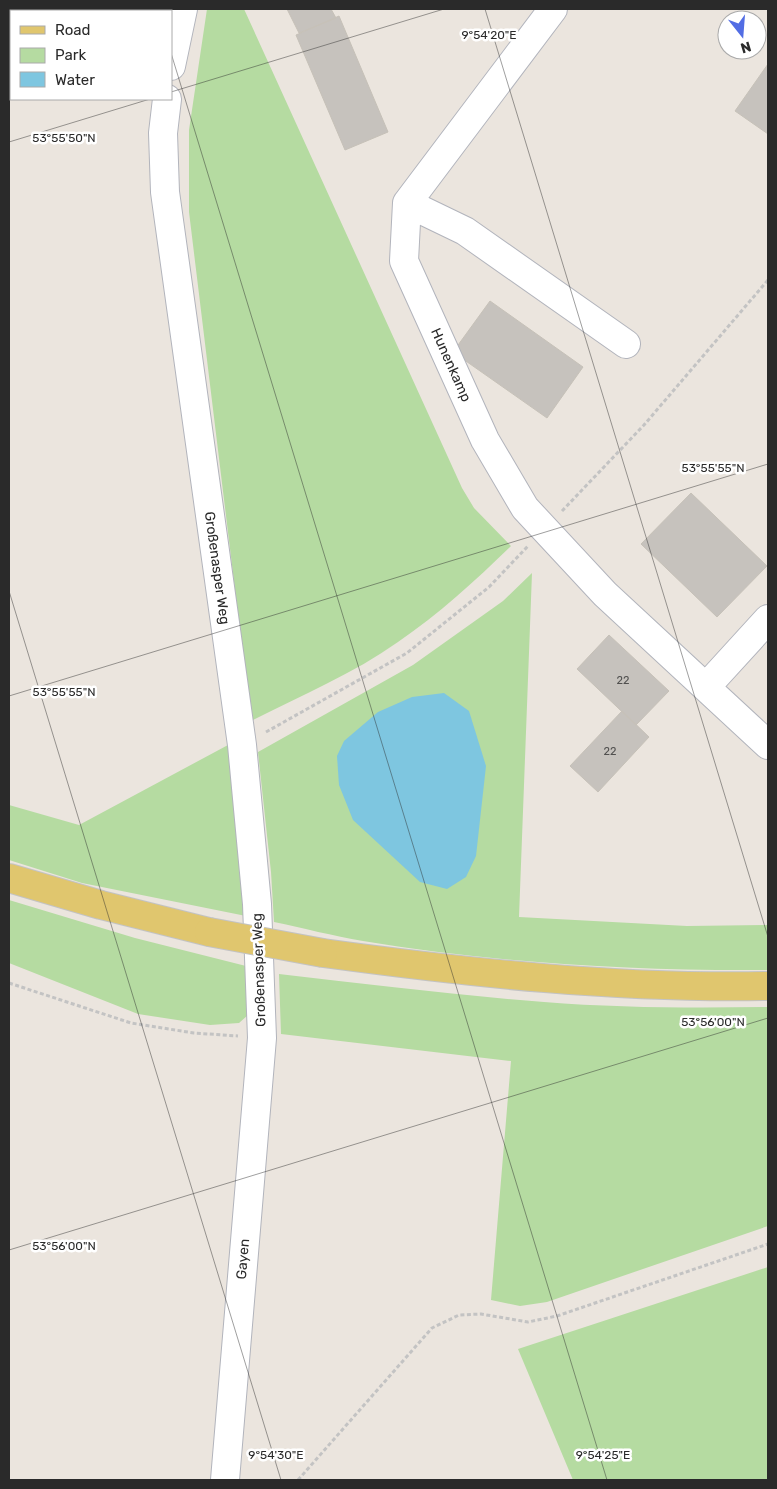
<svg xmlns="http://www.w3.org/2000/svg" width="777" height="1489" viewBox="0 0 777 1489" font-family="Rubik,sans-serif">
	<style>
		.green { fill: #b5dba1 }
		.water { fill: #7ec6e0 }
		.building { fill: #c6c2bd; stroke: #c6c1b8 }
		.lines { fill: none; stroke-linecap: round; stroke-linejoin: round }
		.minor-casing { stroke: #b2b4bc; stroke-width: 30 }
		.major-casing { stroke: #c3c3c3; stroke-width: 30 }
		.path { stroke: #c3c3c3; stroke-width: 3; stroke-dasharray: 4 2.5; stroke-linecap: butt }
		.minor { stroke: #fff; stroke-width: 28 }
		.major { stroke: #e0c66e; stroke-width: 28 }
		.major-bridge-casing { stroke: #c3c3c3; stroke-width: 30; stroke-linecap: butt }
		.major-bridge { stroke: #e0c66e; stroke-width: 28 }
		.ticks { fill: none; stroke: #2a2a2a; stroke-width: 1; stroke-opacity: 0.45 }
		.labels { text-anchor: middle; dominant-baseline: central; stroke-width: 5; stroke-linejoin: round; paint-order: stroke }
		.number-label { font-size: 11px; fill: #51504f }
		.street-label { font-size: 14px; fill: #2a2a2a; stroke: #fff }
		.ticks-label { font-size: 12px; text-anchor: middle; fill: #2a2a2a; stroke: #fff; stroke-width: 5; stroke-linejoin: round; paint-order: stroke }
	</style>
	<rect width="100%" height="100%" fill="#ebe5de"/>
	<path class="green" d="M13 9H167V11H17Z
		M207 9H244L462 488 474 508 511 546C476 580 439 614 398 642 353 674 300 696 251 721L189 212V130Z
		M532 573 519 917 687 926 768 925V970C633 971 496 963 363 941 333 936 303 928 274 922L271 872 258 752 413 665 503 601Z
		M228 745 246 916 82 883 9 860V805L79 825Z
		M9 900 135 938 246 966 248 1015 239 1023 210 1025 138 1014 9 963Z
		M279 974C367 984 455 995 544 1002 618 1008 694 1008 768 1007V1226L547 1302 520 1306 491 1300 511 1061 281 1034Z
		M768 1267V1480H573L518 1349Z"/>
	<path class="water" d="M444 693 469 711 486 766 476 856 466 877 447 889 420 882 353 820 339 785 337 756 344 741 378 712 412 697Z"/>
	<path class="building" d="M287 9H331L336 18 299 33Z
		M339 16 388 132 345 150 296 35Z
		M768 64V134L735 111Z
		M490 301 583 367 547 418 453 352Z
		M691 493 767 566 717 617 641 544Z
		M609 635 669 691 636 725 577 669Z
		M622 711 649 737 598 792 570 766Z"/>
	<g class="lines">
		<defs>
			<path id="minor" d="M553 9 407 203 404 261 485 440 525 508 605 594 768 745
				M171 66 183 9
				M167 99 163 133 165 192 242 745 257 904 262 1038 225 1480
				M407 203 465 231 626 344
				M706 687 768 619"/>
			<path id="major" d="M9 878 101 905 209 932
				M323 953C471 973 619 989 768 986"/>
		</defs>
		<use href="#minor" class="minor-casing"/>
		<use href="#major" class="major-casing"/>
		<path class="path" d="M562 511 644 425 768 280
			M266 732 407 653 489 587 528 546
			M9 983 131 1023 194 1033 238 1036
			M298 1480 432 1328 459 1315 481 1314 528 1322 557 1316 768 1244"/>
		<use href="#minor" class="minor"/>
		<use href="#major" class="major"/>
		<defs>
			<path id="major-bridge" d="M209 932 323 953"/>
		</defs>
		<use href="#major-bridge" class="major-bridge-casing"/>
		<use href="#major-bridge" class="major-bridge"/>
	</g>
	<path class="ticks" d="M158 9V11M485 9 768 937M171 53 607 1480M171 92 444 9M9 142 150 99M9 591 281 1480M9 696 768 464M9 1250 768 1018"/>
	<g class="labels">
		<g class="number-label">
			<text x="623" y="680">22</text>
			<text x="610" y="751">22</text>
		</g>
		<g class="street-label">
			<text transform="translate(451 365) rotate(66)">Hunenkamp</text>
			<text transform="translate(217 568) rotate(82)">Großenasper Weg</text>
			<text transform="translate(259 970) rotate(-92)">Großenasper Weg</text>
			<text transform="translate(243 1259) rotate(-85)">Gayen</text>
		</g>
	</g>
	<g class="ticks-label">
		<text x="489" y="39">9°54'20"E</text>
		<text x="64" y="142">53°55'50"N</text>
		<text x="713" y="472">53°55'55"N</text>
		<text x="64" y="696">53°55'55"N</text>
		<text x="713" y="1026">53°56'00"N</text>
		<text x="64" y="1250">53°56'00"N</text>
		<text x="276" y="1459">9°54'30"E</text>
		<text x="603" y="1459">9°54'25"E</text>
	</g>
	<rect width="777" height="1489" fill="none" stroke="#2a2a2a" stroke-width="20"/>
	<rect x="10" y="10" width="162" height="90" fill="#ffffff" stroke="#aaaaaa"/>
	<rect x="20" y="26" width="25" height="8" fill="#e0c66e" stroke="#aaaaaa"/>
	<text x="55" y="35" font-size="15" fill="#2a2a2a">Road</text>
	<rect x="20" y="48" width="25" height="15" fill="#b5dba1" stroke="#aaaaaa"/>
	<text x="55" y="60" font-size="15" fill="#2a2a2a">Park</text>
	<rect x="20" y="72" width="25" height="15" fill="#7ec6e0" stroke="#aaaaaa"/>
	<text x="55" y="85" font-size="15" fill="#2a2a2a">Water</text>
	<g transform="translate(742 35) rotate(163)"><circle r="24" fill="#ffffff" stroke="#aaaaaa"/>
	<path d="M0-4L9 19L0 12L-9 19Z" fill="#526de4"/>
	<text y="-8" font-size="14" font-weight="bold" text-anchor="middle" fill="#2a2a2a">N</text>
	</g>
</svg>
